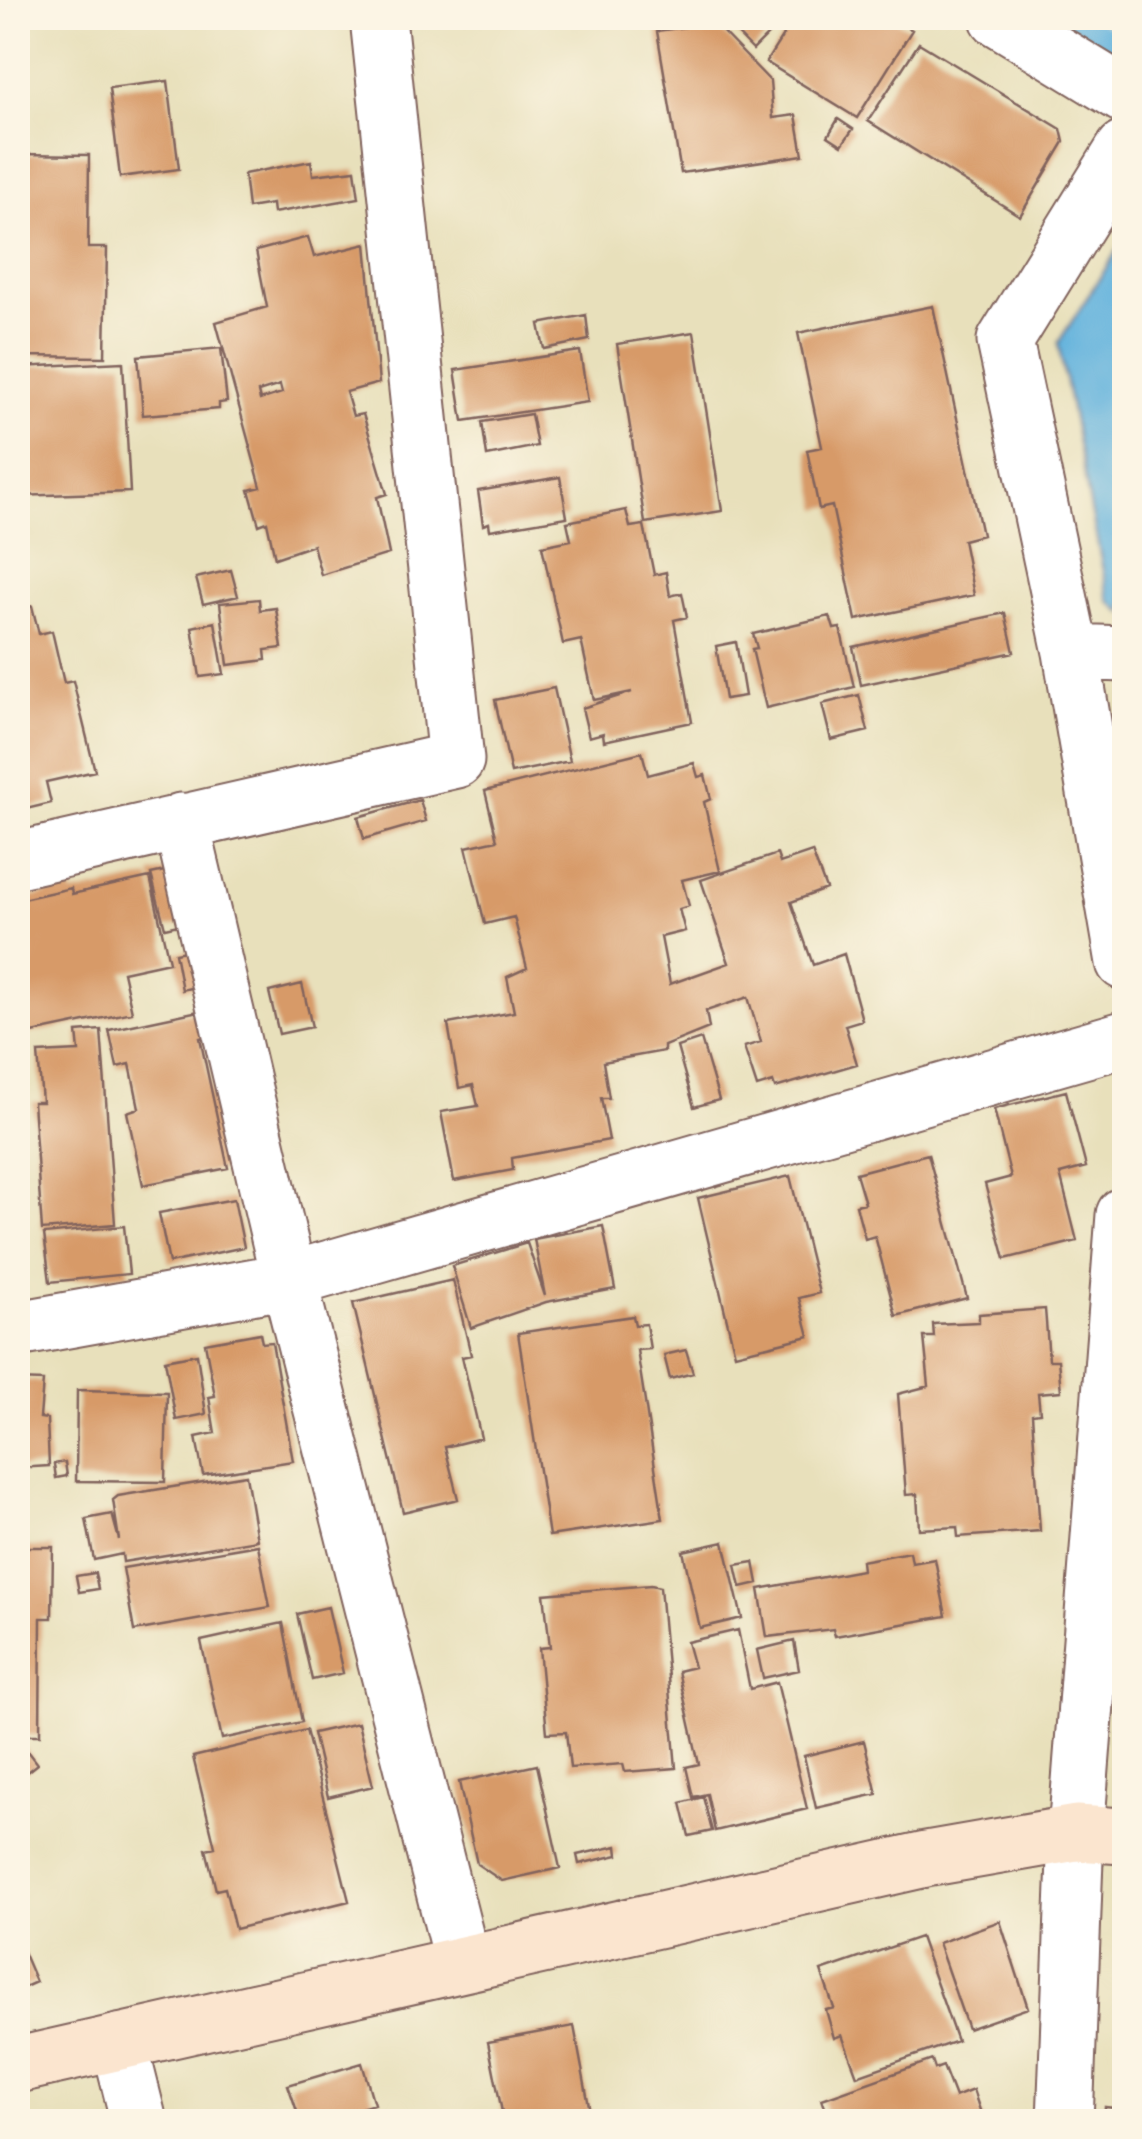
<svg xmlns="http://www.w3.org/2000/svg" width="1142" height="2139" viewBox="0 0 1142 2139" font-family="'Old Standard TT',serif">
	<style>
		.water { fill: #62b2dd; stroke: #566884; stroke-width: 2.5 }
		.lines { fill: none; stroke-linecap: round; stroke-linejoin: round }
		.stream { stroke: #62b2dd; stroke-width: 22 }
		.building { fill: #d79a68; fill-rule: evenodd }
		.street-casing { stroke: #81635d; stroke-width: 59 }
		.secondary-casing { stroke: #81635d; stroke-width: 59 }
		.street { stroke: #fff; stroke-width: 55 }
		.secondary { stroke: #fbe5cf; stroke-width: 55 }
	</style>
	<rect width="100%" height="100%" fill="#fcf5e5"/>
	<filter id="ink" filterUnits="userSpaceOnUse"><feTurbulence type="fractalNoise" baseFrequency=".01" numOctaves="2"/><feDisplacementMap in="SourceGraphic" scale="20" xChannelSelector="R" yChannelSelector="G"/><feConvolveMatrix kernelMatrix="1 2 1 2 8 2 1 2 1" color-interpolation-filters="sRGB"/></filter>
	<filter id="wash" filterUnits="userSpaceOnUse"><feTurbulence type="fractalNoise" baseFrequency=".0048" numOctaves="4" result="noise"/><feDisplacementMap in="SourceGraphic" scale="40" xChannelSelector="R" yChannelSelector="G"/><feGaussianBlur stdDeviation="2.25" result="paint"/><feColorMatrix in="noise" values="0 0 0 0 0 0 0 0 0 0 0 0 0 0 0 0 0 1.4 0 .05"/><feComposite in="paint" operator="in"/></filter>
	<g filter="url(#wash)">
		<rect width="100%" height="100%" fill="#e8e0bb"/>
		<path class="water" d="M1117 251 1124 255V613L1109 601 1058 343Z"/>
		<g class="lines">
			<path class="stream" d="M1074 18 1124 49"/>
		</g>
		<g id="blocks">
			<path class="building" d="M722 18H757L771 32 753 50Z
				M794 18H892L912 30 857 118 766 62Z
				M714 23 770 81 773 118 796 115 803 155 681 173 657 31Z
				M919 43 1061 129 1064 142 1020 216 868 121Z
				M168 81 179 169 120 177 109 88Z
				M838 119 853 129 842 145 828 136Z
				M18 154 89 155 88 248H107L105 357 18 356Z
				M311 161 313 175 355 170 359 198 273 213 272 204 248 208 244 174Z
				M308 237 314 257 366 244 379 383 346 392 353 416 363 414 387 494 377 497 389 554 321 575 313 545 275 558 267 522 259 525 249 490 261 487 216 322 267 307 256 251ZM280 385 282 393 260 400 258 392Z
				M933 306 982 535 963 540 974 595 856 620 832 506 819 509 807 450 822 447 798 333Z
				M586 315 589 340 544 349 539 324Z
				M694 332 722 511 645 523 617 344Z
				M221 348 227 402 219 403V409L143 415 138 356Z
				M580 351 588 402 463 421 455 370Z
				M123 362 130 492 18 496V367Z
				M531 414 537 446 487 456 482 422Z
				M560 477 567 517 490 530 489 523 483 525 478 491Z
				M626 510 630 527 644 525 654 575 666 572 670 596 682 593 687 617 674 620 692 722 604 741 603 733 589 737 582 708 632 692 594 700 581 640 563 644 542 546 571 540 567 522Z
				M231 570 238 596 203 604 196 578Z
				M259 599 260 610 276 608 282 648 265 650 266 660 228 665 220 603Z
				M32 606 39 634 52 631 64 683 73 681 95 771 46 782 51 803 18 811V609Z
				M1005 613 1014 652 861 685 853 647Z
				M830 616 834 629 840 628 854 687 766 708 752 649 757 648 753 634Z
				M215 622 224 674 200 677 192 627Z
				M736 642 745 696 725 699 716 646Z
				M554 688 570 761 511 773 495 700Z
				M859 695 868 731 831 740 822 704Z
				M642 752 648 775 694 763 698 777 705 775 711 799 704 802 720 871 682 880 689 906 679 909 685 931 661 937 670 984 729 963 701 880 777 854 780 863 812 852 826 889 791 902 813 965 844 954 862 1020 845 1025 857 1064 775 1088 773 1082 757 1087 744 1047 761 1042 748 997 706 1011 709 1028 664 1046V1051L603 1062 609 1098H601L609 1140 512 1158 513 1170 454 1181 441 1112 478 1106 473 1085 459 1088 448 1024 514 1012 507 977 527 968 514 917 485 924 466 847 497 840 485 791Z
				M420 800 426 821 364 839 358 817Z
				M178 868 191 922 165 928 151 874Z
				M150 877 169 962 123 972 132 1012 23 1035 18 1033V958L22 957 18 952V900L71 888 72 894Z
				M201 948 207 984 182 990 175 953Z
				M302 984 312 1027 279 1034 269 992Z
				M208 1009 213 1035 200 1038 228 1168 143 1185 127 1112 139 1108 130 1064 117 1067 109 1030Z
				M101 1030 115 1224 42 1230 33 1102H42L38 1053 79 1051 77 1032Z
				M701 1039 719 1100 694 1107 677 1047Z
				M18 1044 22 1045 21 1086H18Z
				M1066 1091 1086 1167 1060 1174 1077 1241 1005 1259 985 1184 1011 1177 994 1109Z
				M928 1154 967 1298 896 1316 875 1236 865 1239 856 1205 865 1203 856 1173Z
				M790 1176 819 1293 799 1298 809 1336 735 1354 698 1198Z
				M234 1199 244 1247 169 1263 159 1213Z
				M124 1226 129 1274 50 1282 44 1234Z
				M603 1226 615 1289 546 1302 471 1328 452 1266 527 1243 545 1296 534 1239Z
				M453 1280 471 1355 462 1357 481 1438 445 1447 458 1499 403 1512 353 1303Z
				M1045 1309 1049 1360H1058L1061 1391 1038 1393 1040 1413 1032 1414 1040 1531 958 1537 957 1527 919 1529 917 1494 906 1495 898 1394 929 1386 924 1337H934L933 1324 979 1322V1314Z
				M633 1316 635 1325 646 1324 650 1349 637 1350 663 1519 549 1536 518 1333Z
				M260 1333 262 1343 272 1342 293 1461 203 1475 196 1437 215 1433 209 1397 215 1396 205 1343Z
				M686 1350 693 1373 670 1379 664 1355Z
				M197 1354 206 1414 176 1420 165 1360Z
				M18 1380 43 1381 40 1418 47 1419 49 1466 18 1468Z
				M77 1390 167 1392 165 1482 76 1481Z
				M65 1462 67 1476 56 1478 54 1464Z
				M246 1475 257 1540 123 1562 122 1554 94 1560 86 1519 112 1514 119 1540 113 1500 118 1496Z
				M724 1542 742 1618 700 1628 683 1551Z
				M258 1545 270 1607 134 1631 123 1568Z
				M18 1547H53L52 1618H41L40 1735H18Z
				M910 1552 912 1563 935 1559 946 1616 835 1636 833 1629 767 1637 759 1589 862 1570 861 1561Z
				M754 1562 758 1583 741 1587 736 1565Z
				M95 1573 98 1589 79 1592 76 1576Z
				M651 1585 660 1587 676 1768 625 1772 623 1764 570 1768 566 1732 547 1733 539 1648 550 1647 544 1594Z
				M328 1607 343 1673 312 1680 297 1614Z
				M283 1623 302 1722 222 1739 201 1641Z
				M738 1630 750 1689 777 1682 807 1809 715 1831 707 1794 693 1797 686 1767 699 1764 678 1671 694 1667 687 1642Z
				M794 1641 799 1670 763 1678 757 1650Z
				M358 1723 373 1786 328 1797 313 1733Z
				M306 1730 349 1901 235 1929 225 1888 216 1890 206 1849 215 1847 193 1757Z
				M18 1739 37 1764 18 1779Z
				M864 1741 877 1794 816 1808 804 1756Z
				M537 1765 560 1868 502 1881 477 1864 459 1782Z
				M703 1797 712 1831 689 1836 681 1803Z
				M617 1846 618 1855 579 1864 577 1855Z
				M1000 1921 1028 2008 968 2029 938 1943Z
				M920 1937 957 2041 857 2076 842 2035 834 2038 826 2010 834 2008 821 1971Z
				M18 1940 36 1982 18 1990Z
				M574 2026 592 2122H504L488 2042Z
				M932 2060 935 2069 943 2066 955 2097 973 2090 984 2122H830L822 2099Z
				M362 2063 374 2104 345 2113 349 2122H287L299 2117 288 2085Z
				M1105 2107 1124 2109V2122H1104Z"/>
		</g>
	</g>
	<g filter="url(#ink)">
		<use href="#blocks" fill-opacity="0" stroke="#81635d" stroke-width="2.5"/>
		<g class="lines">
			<defs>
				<path id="street" d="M998 18 1124 95
					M1124 149 1005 341 1071 652 1124 962
					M1071 652 1124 654
					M181 821 289 1280 462 1962
					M18 860 456 760 378 18
					M18 1329 289 1280 1124 1039
					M119 2042 139 2122
					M1065 2122 1076 1833 1124 1215"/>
				<path id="secondary" d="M18 2065 926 1859 1076 1833 1124 1836"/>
			</defs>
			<use href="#street" class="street-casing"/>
			<use href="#secondary" class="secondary-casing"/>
			<use href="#street" class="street"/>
			<use href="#secondary" class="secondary"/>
		</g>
	</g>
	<rect width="1142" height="2139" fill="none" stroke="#fcf5e5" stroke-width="60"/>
</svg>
